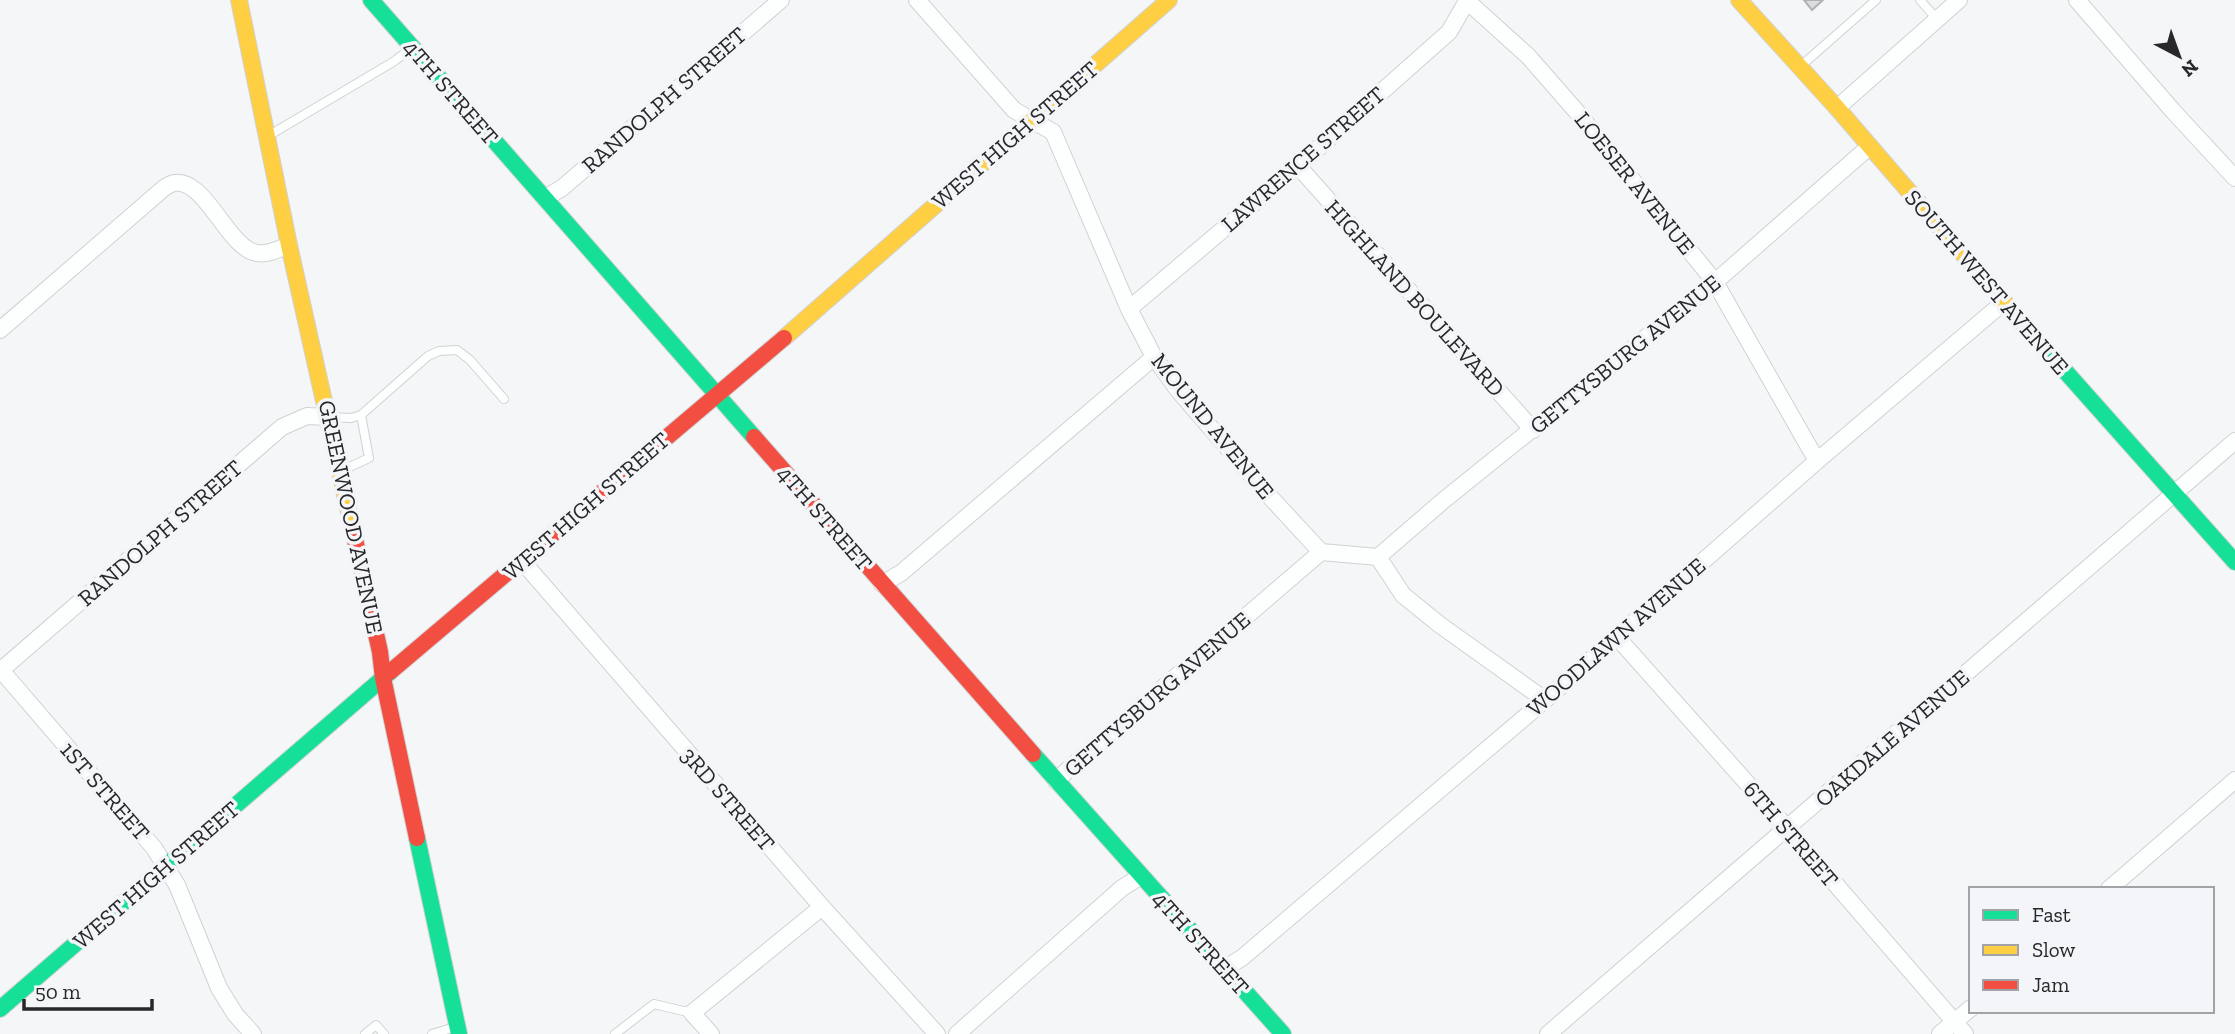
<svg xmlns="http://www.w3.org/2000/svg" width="2235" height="1034" viewBox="0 0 2235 1034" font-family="'Zilla Slab',serif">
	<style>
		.building { fill: #dbdcde; stroke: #b0b1b3; stroke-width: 2 }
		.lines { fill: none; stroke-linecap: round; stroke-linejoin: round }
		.lane-casing { stroke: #d0d1d3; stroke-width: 10 }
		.street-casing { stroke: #d0d1d3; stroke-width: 18 }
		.fast-casing { stroke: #d0d1d3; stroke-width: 18 }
		.slow-casing { stroke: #d0d1d3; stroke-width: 18 }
		.jam-casing { stroke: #d0d1d3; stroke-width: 18 }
		.lane { stroke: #fdfefe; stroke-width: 8 }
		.street { stroke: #fdfefe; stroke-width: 16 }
		.fast { stroke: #16e098; stroke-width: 16 }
		.slow { stroke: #ffcf43; stroke-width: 16 }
		.jam { stroke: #f24e42; stroke-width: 16 }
		.labels { text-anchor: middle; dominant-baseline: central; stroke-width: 7; stroke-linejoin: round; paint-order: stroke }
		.street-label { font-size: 23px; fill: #28282a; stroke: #f3f5f9 }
	</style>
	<rect width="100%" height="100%" fill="#f4f6f8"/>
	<path class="building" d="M1804 0H1823L1812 10Z"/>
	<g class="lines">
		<defs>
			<path id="lane" d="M1920 0 1937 19
				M1802 65 1876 0
				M268 136 393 62 409 50
				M361 415 428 356 439 351 457 350 470 360 504 399
				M330 417 351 418 361 415 369 458 341 471
				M365 1034 376 1025 384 1034
				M432 1034 455 1027
				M615 1034 654 1004 692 1013"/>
			<path id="street" d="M917 0 1014 110 1053 132 1129 309 1154 357 1178 390 1272 499 1321 552 1378 557 1403 595 1440 625 1545 700
				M1466 0 1528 56 1577 112 1715 282 1817 461
				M2077 0 2173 111 2235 178
				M1837 108 1959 0
				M1298 166 1533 430
				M545 198 562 188 781 0
				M1129 309 1298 166 1449 32 1467 1
				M0 330 164 188C167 186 170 184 174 183 205 177 228 249 257 253 268 255 279 249 289 245
				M1378 557 1444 500 1715 282 1869 147
				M522 561 822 907 937 1034
				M882 584 901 573 1154 357
				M1616 636 1787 828 1965 1034
				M0 669 154 848 177 885 219 988 235 1014 253 1034
				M0 671 282 427 307 416 329 417
				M1056 781 1072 766 1321 552
				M2109 889 2235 780
				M1226 968 1243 957 1545 700 1817 461 2004 302
				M711 1034 692 1013 822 907
				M957 1034 1122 888 1141 876
				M1548 1034 2235 441
				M1940 1034 1971 1008"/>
			<path id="fast" d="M371 0 754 437
				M2025 326 2235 562
				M1033 754 1283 1034
				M417 838 459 1034
				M0 1009 390 672"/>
			<path id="slow" d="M239 0 289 245 354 535
				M1739 0 1837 108 2025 326
				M784 338 1169 0"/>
			<path id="jam" d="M754 437 1033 754
				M354 535 380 652 383 678 417 838
				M390 672 784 338"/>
		</defs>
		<use href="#lane" class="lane-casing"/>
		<use href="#street" class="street-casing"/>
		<use href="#fast" class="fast-casing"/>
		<use href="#slow" class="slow-casing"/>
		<use href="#jam" class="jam-casing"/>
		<use href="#lane" class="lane"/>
		<use href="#street" class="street"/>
		<use href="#fast" class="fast"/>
		<use href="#slow" class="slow"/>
		<use href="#jam" class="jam"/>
	</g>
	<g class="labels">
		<g class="street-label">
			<text transform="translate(451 92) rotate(49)">4TH STREET</text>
			<text transform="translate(664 100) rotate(-41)">RANDOLPH STREET</text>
			<text transform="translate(1015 135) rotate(-41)">WEST HIGH STREET</text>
			<text transform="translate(1303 159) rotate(-41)">LAWRENCE STREET</text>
			<text transform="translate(1635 183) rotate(51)">LOESER AVENUE</text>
			<text transform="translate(1987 282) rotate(49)">SOUTH WEST AVENUE</text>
			<text transform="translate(1415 298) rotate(48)">HIGHLAND BOULEVARD</text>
			<text transform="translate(1625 354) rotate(-39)">GETTYSBURG AVENUE</text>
			<text transform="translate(1213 426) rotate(51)">MOUND AVENUE</text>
			<text transform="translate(586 506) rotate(-41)">WEST HIGH STREET</text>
			<text transform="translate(351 517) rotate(78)">GREENWOOD AVENUE</text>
			<text transform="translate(825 518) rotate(49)">4TH STREET</text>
			<text transform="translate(160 533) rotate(-41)">RANDOLPH STREET</text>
			<text transform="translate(1616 637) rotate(-41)">WOODLAWN AVENUE</text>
			<text transform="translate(1157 694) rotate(-41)">GETTYSBURG AVENUE</text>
			<text transform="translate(1892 738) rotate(-41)">OAKDALE AVENUE</text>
			<text transform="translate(105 791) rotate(49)">1ST STREET</text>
			<text transform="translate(728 799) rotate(49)">3RD STREET</text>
			<text transform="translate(1791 834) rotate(49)">6TH STREET</text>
			<text transform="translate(156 875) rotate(-41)">WEST HIGH STREET</text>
			<text transform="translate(1201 943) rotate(48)">4TH STREET</text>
		</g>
	</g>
	<rect x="1969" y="887" width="245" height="126" fill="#f3f5f9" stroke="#a2a3a6" stroke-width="2"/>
	<rect x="1983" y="910" width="35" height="10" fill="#16e098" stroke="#a2a3a6" stroke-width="2"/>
	<text x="2032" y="922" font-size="21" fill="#28282a">Fast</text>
	<rect x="1983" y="945" width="35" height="10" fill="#ffcf43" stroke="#a2a3a6" stroke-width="2"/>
	<text x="2032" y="957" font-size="21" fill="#28282a">Slow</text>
	<rect x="1983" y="980" width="35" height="10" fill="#f24e42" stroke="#a2a3a6" stroke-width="2"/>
	<text x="2032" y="992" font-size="21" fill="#28282a">Jam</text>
	<g transform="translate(2179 56) rotate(139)" stroke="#f3f5f9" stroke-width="5" paint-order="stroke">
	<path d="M0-5L12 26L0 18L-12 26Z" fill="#28282a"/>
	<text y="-10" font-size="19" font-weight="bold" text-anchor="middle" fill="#28282a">N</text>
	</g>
	<path d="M24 999v10h128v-10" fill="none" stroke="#28282a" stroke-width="3.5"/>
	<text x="35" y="999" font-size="21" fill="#28282a" stroke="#f3f5f9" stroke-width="5" paint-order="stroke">50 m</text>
</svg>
